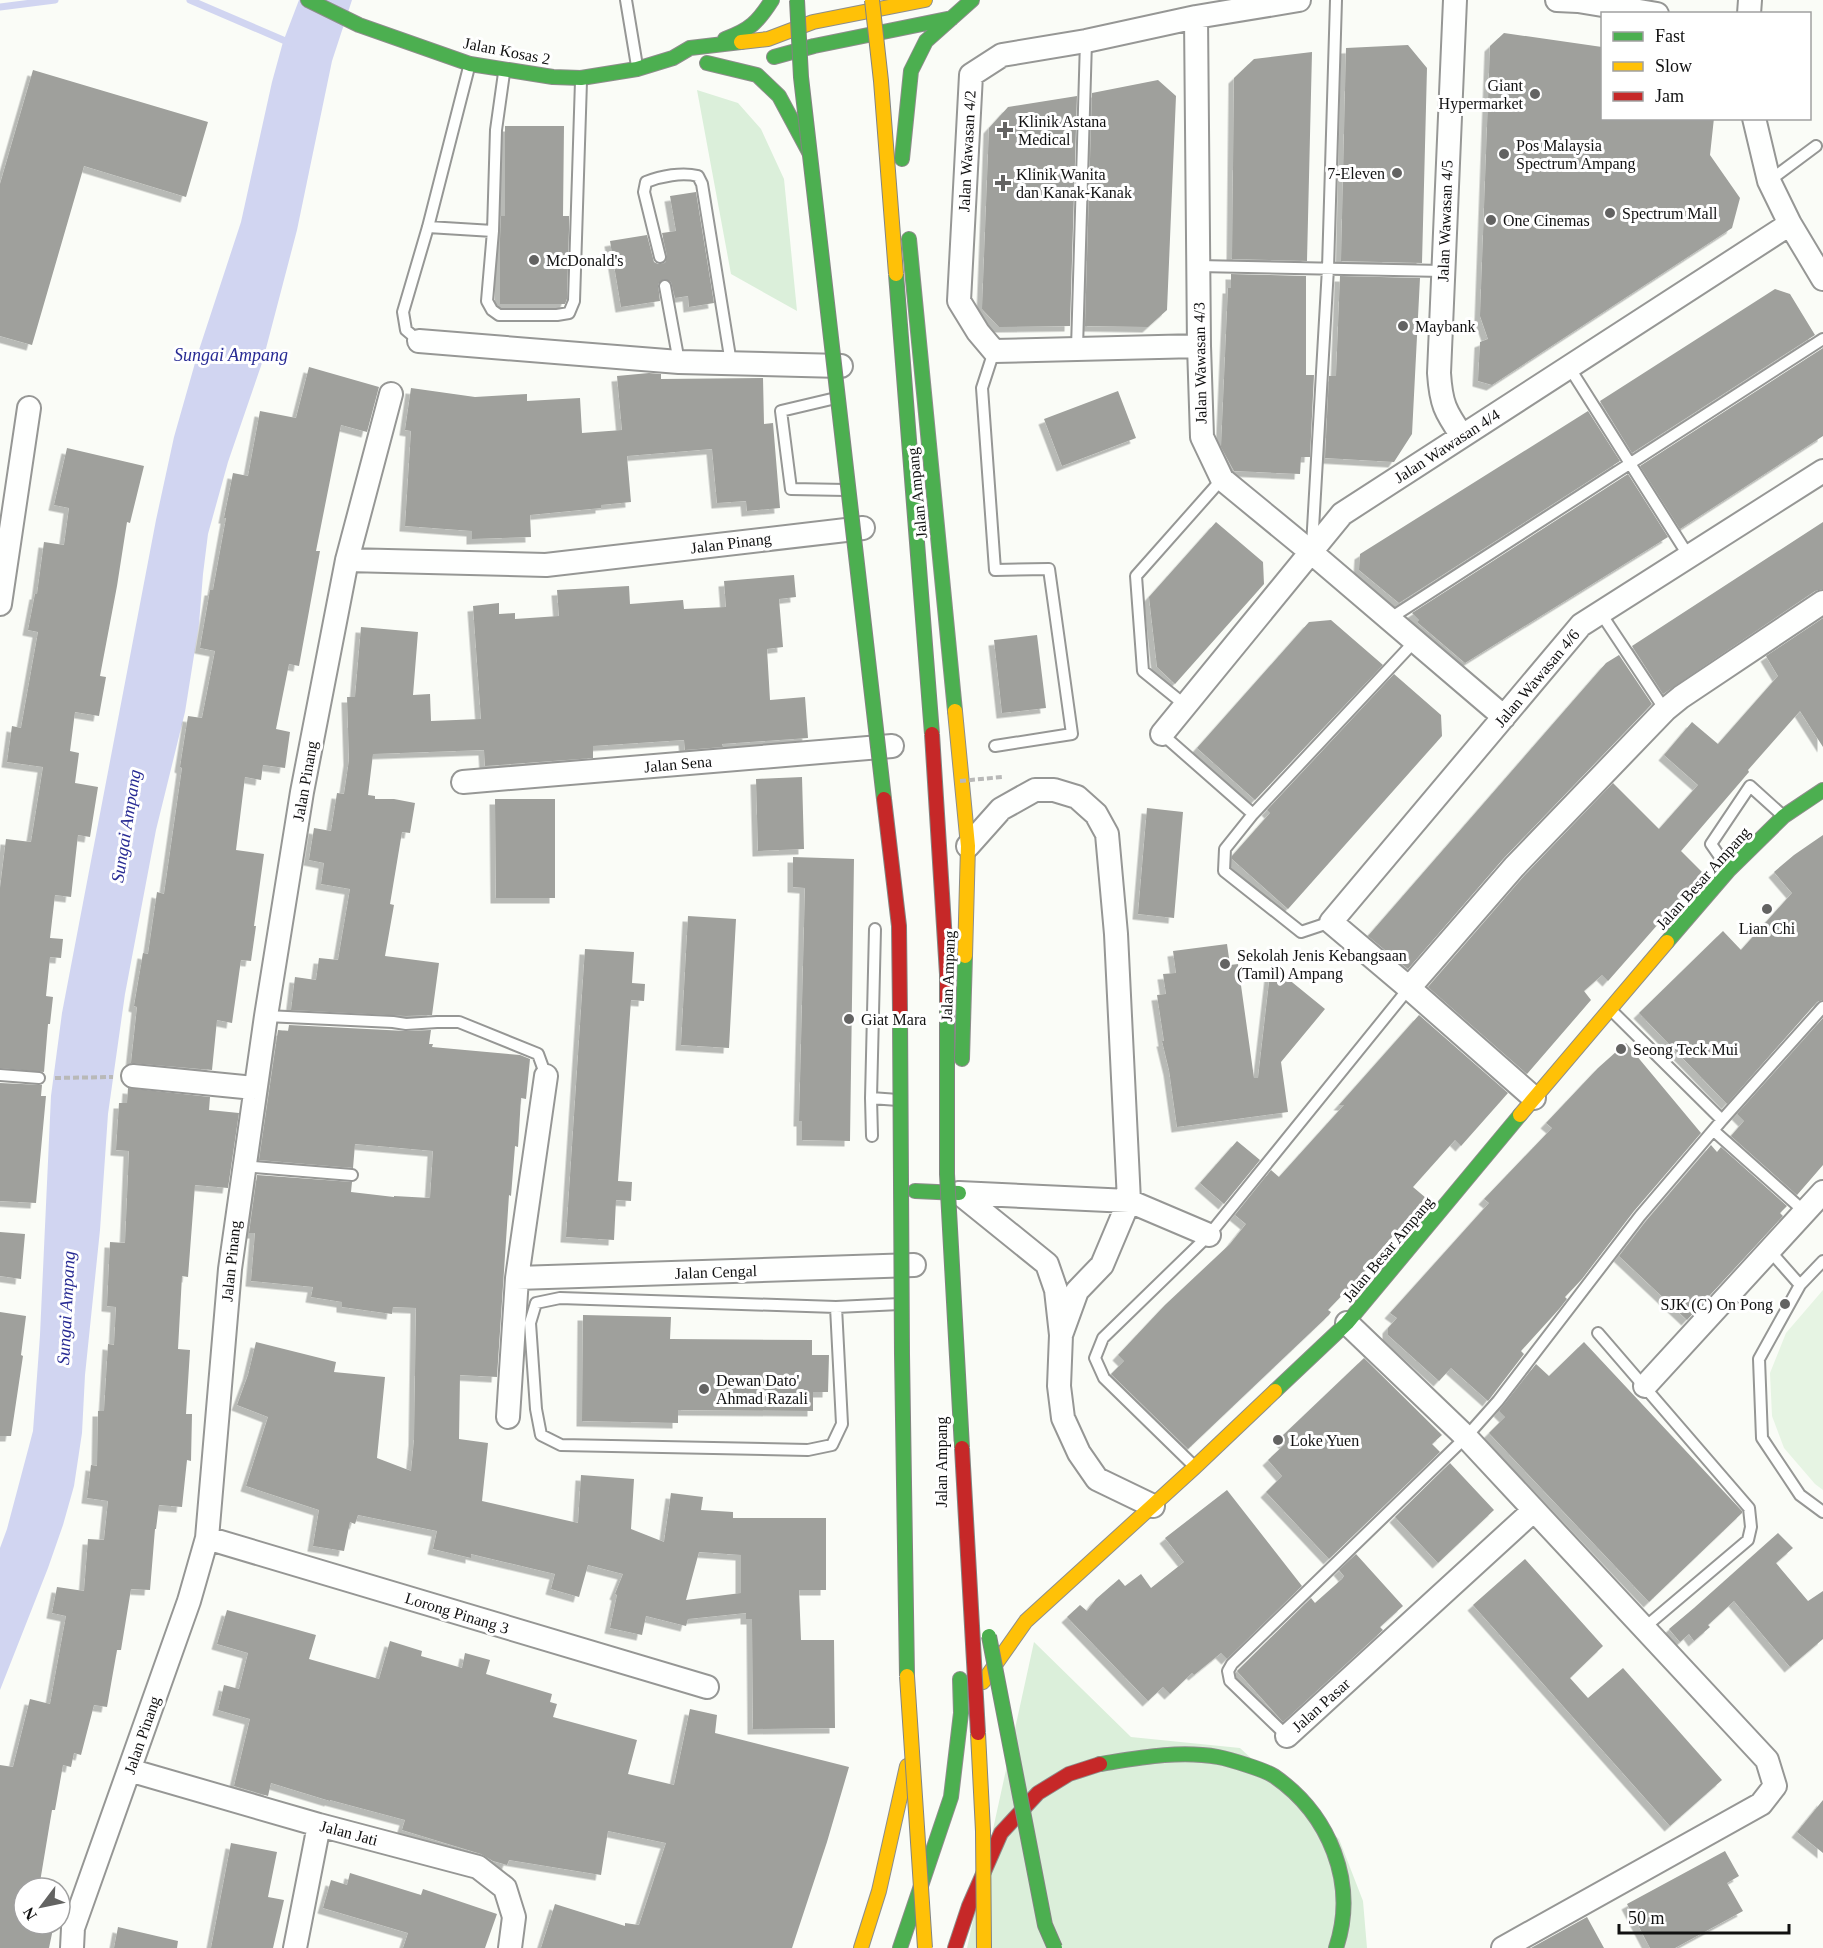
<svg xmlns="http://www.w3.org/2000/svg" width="1823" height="1948" viewBox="0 0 1823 1948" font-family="'Times New Roman',serif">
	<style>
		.green { fill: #dbefda }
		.pitch { fill: #e6f4e3 }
		.water { fill: #d1d5f1 }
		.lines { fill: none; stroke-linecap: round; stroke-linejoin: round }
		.stream { stroke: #d1d5f1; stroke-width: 7 }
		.building { fill: #9fa09c; fill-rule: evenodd; filter: url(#shadow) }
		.lane-casing { stroke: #969795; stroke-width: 14 }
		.street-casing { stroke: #969795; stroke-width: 26 }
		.fast-casing { stroke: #8d8d8b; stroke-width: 16 }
		.slow-casing { stroke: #8d8d8b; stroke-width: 16 }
		.jam-casing { stroke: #8d8d8b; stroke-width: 16 }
		.path { stroke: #b9b9b8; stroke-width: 4; stroke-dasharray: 6 3; stroke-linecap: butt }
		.lane { stroke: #fefffe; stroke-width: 10 }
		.street { stroke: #fefffe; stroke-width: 22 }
		.fast { stroke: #4caf50; stroke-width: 14 }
		.slow { stroke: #ffc107; stroke-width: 14 }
		.jam { stroke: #c62828; stroke-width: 14 }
		.fast-bridge-casing { stroke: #838482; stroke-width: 16; stroke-linecap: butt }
		.slow-bridge-casing { stroke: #838482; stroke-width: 16; stroke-linecap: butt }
		.jam-bridge-casing { stroke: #838482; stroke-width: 16; stroke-linecap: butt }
		.path-bridge { stroke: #b9b9b8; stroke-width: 4; stroke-dasharray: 6 3; stroke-linecap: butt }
		.fast-bridge { stroke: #4caf50; stroke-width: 14 }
		.slow-bridge { stroke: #ffc107; stroke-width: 14 }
		.jam-bridge { stroke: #c62828; stroke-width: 14 }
		.poi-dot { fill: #636362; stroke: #fff; stroke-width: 2 }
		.labels { text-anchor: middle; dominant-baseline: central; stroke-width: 6; stroke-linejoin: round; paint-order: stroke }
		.street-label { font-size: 16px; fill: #111; stroke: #fff }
		.poi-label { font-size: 16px; fill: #111; stroke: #fff; text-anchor: start }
		.water-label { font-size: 18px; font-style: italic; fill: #282b94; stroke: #fff }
	</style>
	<defs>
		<filter id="shadow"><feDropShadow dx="-5.5" dy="5.5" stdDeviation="0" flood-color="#0004"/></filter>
	</defs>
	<rect width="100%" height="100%" fill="#fafcf7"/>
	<path class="green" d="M697 90 738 103 761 129 784 179 797 311 731 274Z
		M1034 1642 1131 1737 1240 1748 1339 1839 1363 1901 1367 1948H967Z"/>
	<path class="pitch" d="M1823 1290V1490L1815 1484 1784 1448 1772 1416 1770 1373 1786 1333Z"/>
	<path class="water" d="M299 0H352L332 61 297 230 263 360 228 462 208 534 203 574 199 624 185 712 156 830 125 994 108 1114 100 1230 85 1375 82 1433 74 1486 63 1525 48 1568 0 1690V1548L7 1529 33 1431 40 1335 51 1096 62 1013 156 520 174 437 197 356 241 222 272 82 283 42Z"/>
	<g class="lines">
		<path class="stream" d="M190 0 290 43
			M0 7 55 0"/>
	</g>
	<path class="building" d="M1504 33 1602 47V118H1714L1710 155 1740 198 1732 228 1492 385 1478 381 1480 342 1488 339 1480 316 1490 46Z
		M1408 45 1427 68 1422 263 1341 261 1346 48Z
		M1312 52 1307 261 1232 259 1234 78 1254 59Z
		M33 70 208 122 186 197 84 166 32 345 0 336V184Z
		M1158 80 1176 96 1167 310 1148 327 1085 326 1092 93Z
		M1077 96 1070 326 999 327 982 309 989 128 1008 107Z
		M505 126H564L563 216H569V230L567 299 565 304H500V239L501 216H505Z
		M696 192 714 303 689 307 688 296 675 298 671 282 664 279 658 284 660 301 621 307 610 241 647 235 654 262 658 264 665 263 667 256 662 233 676 231 670 196Z
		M1231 274 1306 276V375H1314L1310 457H1301L1300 474 1234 471 1221 447 1228 288H1231Z
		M1340 276 1420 278 1412 434 1394 462 1325 458 1329 376H1336Z
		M1775 289 1790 294 1815 335 1632 453 1600 401Z
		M1823 348V436L1680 529 1640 466Z
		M309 367 379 387 367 432 341 425 316 551H320L299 666 289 664 276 729 290 732 285 768 263 765 261 780 245 777 236 850 264 854 254 926H256L251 961 241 960 232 1023 217 1020 212 1070 131 1063 137 1007 134 1006 143 953 148 954 157 892 164 894 182 768 180 767 188 716 202 718 215 651 200 648 210 590H213L226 518H224L233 473 248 476 260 411 296 418Z
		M649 373 661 374V379L763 378 764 424 773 423 780 508 747 511 746 501 717 503 712 449 627 456 631 502 601 505V508L530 515 531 537 472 539V531L405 526 411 431 405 430 411 388 475 397 527 394V401L580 398 582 433 622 430 617 376Z
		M1118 391 1136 438 1062 466 1044 419Z
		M1588 411 1620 461 1399 603 1359 570 1360 554Z
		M67 448 144 466 130 523 127 522 117 586 100 676 106 677 99 716 75 712 70 751 79 753 75 783 98 787 90 837 78 835 71 897 55 895 50 938 63 939 61 958 50 957 46 996 53 997 50 1024H48L44 1072 0 1068V888L6 839 31 842 43 767 7 762 12 726 21 728 38 632 28 630 35 594H37L44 542 64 545 69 508 54 505Z
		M1628 474 1668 537 1465 663 1417 622 1419 620 1412 613Z
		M1216 522 1263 562 1264 584 1175 684 1157 667 1149 597Z
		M1823 522V589L1815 591 1663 694 1632 646Z
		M794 575 796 597 779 599 783 647 767 649 770 700 805 697 808 738 722 744 723 747 685 750 684 740 593 746V758L485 766 484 750 373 754 368 795 375 796V799H394L415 803 410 833 402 832 390 904 394 905 385 956 439 963 432 1015 406 1016 291 1010 295 977 316 980 319 958 338 960 350 889 321 884 324 863 309 860 314 828 331 831 337 793 344 794 349 760 347 697H355L361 627 418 632 413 695 430 694 431 721 481 719 473 606 499 603V614L515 613V619L559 616 557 590 629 586 630 604 683 600 684 609 726 607 724 581Z
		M1823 618V747L1800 711 1748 770 1749 772 1681 851 1703 873 1608 981 1602 975 1584 991 1591 1000 1527 1074 1428 987 1524 876 1613 783 1659 829 1698 785 1664 755 1692 722 1718 744 1778 676 1766 656Z
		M1331 620 1383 665 1255 800 1197 748 1309 622Z
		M1037 635 1046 708 1002 713 994 640Z
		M1619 655 1652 704 1504 858 1408 969 1368 936 1606 663Z
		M1394 674 1441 715 1442 736 1288 909 1232 859V856L1270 813 1267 810Z
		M802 777 804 849 758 851 756 779Z
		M495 799H555V898H496Z
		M1147 808 1183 812 1174 918 1138 914Z
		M1823 835V1000L1817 1002 1727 1104 1639 1013 1723 931 1741 950 1792 893 1774 872 1794 855Z
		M793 857 854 859 850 1141 802 1140V1121H799L805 888 793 887Z
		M688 916 736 919 729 1048 681 1045Z
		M1227 944 1230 965 1238 964 1254 1078H1258L1271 965 1325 1009 1281 1062 1288 1112 1177 1127 1169 1070 1162 1041H1164L1157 995 1166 994 1163 974 1176 973 1173 951Z
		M585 949 634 952 632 983 645 984 644 1001 631 1000 618 1181 632 1182 631 1201 616 1200 614 1240 566 1237Z
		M1419 1015 1508 1093 1461 1146 1455 1140 1413 1187 1426 1198 1371 1261 1373 1263 1328 1310 1331 1312 1329 1315 1188 1449 1111 1374 1124 1361 1118 1355 1165 1305 1230 1244 1246 1224 1235 1215 1271 1170 1279 1177 1344 1105H1339Z
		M1823 1018V1165L1797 1195 1731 1136 1744 1121 1737 1114Z
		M289 1025 406 1031 431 1030 429 1044H433L432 1047 520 1055 530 1059 526 1099 521 1098 518 1147 515 1146 511 1196 509 1195 497 1377 460 1375 459 1439 488 1443 482 1501 578 1523 581 1475 634 1479 631 1529 664 1542 671 1493 703 1497 701 1510 733 1512V1518H826V1590H799L801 1640H834L835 1728 753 1729 752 1619H746V1613L688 1619 686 1626 646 1616 642 1635 610 1628 617 1595 615 1594 623 1574 588 1565 579 1597 551 1589 555 1574 471 1554V1558L433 1549 437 1531 358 1515 355 1524 350 1522 344 1551 313 1546 319 1510 246 1486 268 1417 237 1405 248 1375 256 1342 336 1362 334 1372 385 1377 377 1458 411 1471 414 1440 416 1308 393 1307 392 1314 342 1307V1302L311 1297 313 1287 251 1281 255 1233H249L257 1175 352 1182 351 1192 394 1197V1196L430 1198 433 1151 355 1144 353 1168 259 1160 278 1030 288 1031ZM699 1552 741 1555V1593L686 1600Z
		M1626 1043 1701 1133 1634 1211 1582 1279 1565 1297 1567 1299 1560 1308 1521 1351 1524 1354 1488 1401 1451 1368 1439 1381 1388 1335V1328L1397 1318 1390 1313 1489 1203 1484 1199 1552 1128 1546 1123 1598 1068Z
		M0 1083 42 1085 41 1096H46L36 1203 0 1201Z
		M128 1088 210 1097 209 1110 239 1113 228 1188 195 1185 188 1277 182 1276 178 1349 190 1350 186 1414H192L191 1461 187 1460 182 1507 159 1505 156 1529H155L150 1590 131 1589 121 1650H117L107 1707 94 1705 81 1755 74 1753 71 1767 63 1765 55 1810H52L39 1888H24V1924H54L49 1948H0V1765L13 1767 30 1699 50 1704 66 1616 52 1613 57 1587 84 1591 88 1539 104 1540 108 1501 87 1498 91 1465 97 1466 98 1411H104L108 1344 114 1345 116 1307 107 1306 110 1242 125 1243 129 1151 116 1150 119 1103H127Z
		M1237 1141 1260 1160 1224 1204 1200 1183Z
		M1711 1145 1717 1152 1721 1147 1787 1206 1780 1213 1783 1216 1687 1320 1619 1256 1646 1221Z
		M0 1232 25 1234 21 1279 0 1276Z
		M0 1312 26 1316 21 1355 23 1356 11 1436H0Z
		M583 1315 671 1317 670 1339 812 1340V1355H829L828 1392H813V1411L678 1410V1423L582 1421Z
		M1584 1342 1742 1511V1513L1649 1602 1489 1433 1505 1417 1499 1411 1536 1364 1549 1376Z
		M1364 1358 1442 1435 1432 1444 1440 1452 1329 1559 1266 1492 1282 1476 1268 1460 1285 1444 1280 1438Z
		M1450 1463 1494 1510 1438 1563 1395 1517Z
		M1227 1490 1302 1586 1227 1659 1221 1653 1194 1675 1192 1673 1170 1694 1163 1687 1148 1701 1067 1617 1080 1605 1087 1611 1096 1599 1119 1579 1125 1586 1141 1574 1151 1588 1184 1562 1165 1538Z
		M1778 1533 1793 1548 1776 1563 1808 1601 1823 1591V1639L1790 1667 1734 1601 1708 1625 1710 1627 1694 1641 1689 1634 1680 1642 1669 1629 1694 1608Z
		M1356 1554 1403 1606 1380 1627 1383 1630 1283 1722 1237 1671 1311 1598 1315 1603 1342 1579 1344 1576 1339 1570Z
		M1525 1559 1603 1646 1570 1678 1588 1698 1623 1668 1722 1780 1670 1826 1473 1605Z
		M227 1610 316 1635 309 1659 379 1679 390 1641 422 1651 421 1656 462 1668 465 1653 490 1660 486 1674 552 1694 550 1702 557 1704 553 1717 637 1740 628 1774 674 1785 690 1709 717 1715 715 1733 849 1767 827 1842 792 1948H541L555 1904 625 1926V1923L639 1925 666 1843 608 1831 601 1875 509 1860 507 1865 493 1861 481 1854 402 1830 405 1820 330 1800V1801L271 1783 268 1796 234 1786 250 1719 218 1710 224 1685 239 1689 248 1653 217 1644Z
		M1823 1800V1853L1797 1832Z
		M231 1843 277 1852 268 1897 284 1900 273 1948H211Z
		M1725 1851 1739 1876 1727 1883 1743 1911 1675 1948H1650L1627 1904Z
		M350 1873 421 1895 423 1889 497 1914 485 1948H403L408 1933 323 1908 331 1880 347 1885Z
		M1587 1917 1604 1948H1531Z
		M118 1927 178 1941 177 1948H114Z"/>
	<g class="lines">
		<defs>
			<path id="lane" d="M626 0 637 66
				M504 73 496 130 493 231 487 301 492 310 499 315H557L569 313 574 301 581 81
				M1769 181 1816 146
				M428 227 493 231
				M660 257 644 192 646 182C661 176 682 172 698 176L702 184 731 363
				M1198 266 1443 271
				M665 286 679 362
				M419 341 406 330 403 312 428 227 469 67
				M1077 348 1086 41
				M994 351 982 388 995 570 1049 569 1072 734 995 746
				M1569 367 1688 555
				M836 398 781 411 791 489 846 490
				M1312 546 1328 268 1336 0
				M1600 612 1665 710
				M1389 619 1823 339
				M1185 705 1143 671 1136 576 1222 479
				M1162 734 1253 814 1225 849 1224 871 1301 932 1331 922
				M1253 814 1415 641
				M1727 867 1711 844 1750 786 1781 814
				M875 929 871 1098 898 1100
				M1612 1011 1722 1120
				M266 1016 393 1022 406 1024 437 1022H459L538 1054 546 1076
				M0 1075 39 1078
				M871 1098 872 1136
				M1714 1131 1805 1212
				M243 1166 352 1175
				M1770 1251 1800 1285
				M1823 1261 1800 1285 1759 1359 1762 1438 1800 1495 1823 1512
				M836 1307 842 1424 832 1445 808 1450 561 1445 541 1435 536 1409 530 1323 536 1303 560 1298 836 1307 900 1304
				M1598 1333 1749 1508 1751 1527 1748 1540 1644 1628
				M1193 1465 1104 1378 1095 1358 1103 1338 1209 1235 1409 988
				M1287 1736 1230 1681 1228 1671 1232 1664 1466 1437 1498 1401 1640 1216 1722 1120 1823 1007"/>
			<path id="street" d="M1455 0 1439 373C1441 404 1445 411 1462 436
				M1557 0 1578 1 1657 14
				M1749 14 1750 0
				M1196 17 1199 346 1202 437 1222 479 1312 553 1504 717
				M1754 118 1769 181 1790 224 1823 279
				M419 341 679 362 841 366
				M1199 346 994 351 978 332 959 301 971 75 1002 55 1086 41 1196 17 1299 0
				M347 560 546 565 863 528
				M0 604 29 408
				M1162 734 1342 514 1790 224
				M463 782 892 746
				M968 846 1001 809 1035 790H1054L1077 797 1096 814 1107 834 1116 934 1129 1201 1102 1265 1077 1291 1061 1335
				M1409 988 1514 867 1665 710 1681 697 1823 602
				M133 1076 254 1088
				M1534 1098 1409 988 1331 922 1581 625 1823 471
				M959 1193 1047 1264 1056 1290 1061 1335 1059 1386 1063 1418 1079 1453 1097 1479 1153 1506
				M959 1193 1129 1201 1209 1235
				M517 1278 914 1265
				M1347 1323 1466 1437 1767 1760 1775 1786 1761 1804 1503 1948
				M1645 1386 1823 1192
				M508 1417 517 1278 546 1076
				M207 1538 707 1687
				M1287 1736 1534 1510
				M129 1770 319 1825 478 1867 505 1888 514 1917 510 1948
				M72 1948 73 1928 189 1601 207 1538 230 1269 266 1016 302 792 347 560 391 394
				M295 1948 319 1825"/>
			<path id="fast" d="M308 0 359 25 470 64 553 77 581 78 637 69 673 58 690 48 741 42
				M725 39C750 30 758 22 772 0
				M774 57 814 46 952 18
				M707 63 757 75 779 96 809 152
				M902 159 911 71 926 41 972 0
				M909 239 955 711
				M1667 942 1729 870 1784 816 1823 790
				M962 1059 965 956
				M915 1191 959 1193
				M1275 1391 1347 1323 1520 1115
				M1100 1764C1138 1758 1179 1750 1218 1757 1229 1759 1265 1770 1274 1776 1329 1814 1358 1883 1336 1948
				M900 1948 951 1797 961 1713 960 1679"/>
			<path id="slow" d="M741 42 768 39 813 22 925 0
				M955 711 968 846 965 956
				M1520 1115 1667 942
				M983 1682 1026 1621 1195 1467 1275 1391
				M861 1948 879 1891 907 1766"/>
			<path id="jam" d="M955 1948 969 1906 1001 1833 1038 1793 1069 1774 1100 1764"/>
		</defs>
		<use href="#lane" class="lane-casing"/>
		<use href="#street" class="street-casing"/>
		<use href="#fast" class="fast-casing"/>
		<use href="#slow" class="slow-casing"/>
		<use href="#jam" class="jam-casing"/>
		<path class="path" d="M55 1078 113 1077"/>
		<use href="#lane" class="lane"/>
		<use href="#street" class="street"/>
		<use href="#fast" class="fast"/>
		<use href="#slow" class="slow"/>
		<use href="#jam" class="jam"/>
		<defs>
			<path id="fast-bridge" d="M797 0 801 77 884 799
				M896 274 932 734
				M947 1007V1174L962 1448
				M900 1013 902 1354 907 1676
				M989 1636 1045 1925 1055 1948"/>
			<path id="slow-bridge" d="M872 0 881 81 896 274
				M907 1676 925 1948
				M978 1733 983 1831 984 1948"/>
			<path id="jam-bridge" d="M932 734 947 974V1007
				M884 799 899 926 900 1013
				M962 1448 978 1733"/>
		</defs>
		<use href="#fast-bridge" class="fast-bridge-casing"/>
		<use href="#slow-bridge" class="slow-bridge-casing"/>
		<use href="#jam-bridge" class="jam-bridge-casing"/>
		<path class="path-bridge" d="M960 781 1002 777"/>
		<use href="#fast-bridge" class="fast-bridge"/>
		<use href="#slow-bridge" class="slow-bridge"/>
		<use href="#jam-bridge" class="jam-bridge"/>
	</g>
	<g class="poi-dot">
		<circle cx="1535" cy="94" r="6"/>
		<path d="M1002 121h6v6h6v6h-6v6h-6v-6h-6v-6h6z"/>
		<circle cx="1504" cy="154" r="6"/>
		<circle cx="1397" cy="173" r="6"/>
		<path d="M1000 174h6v6h6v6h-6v6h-6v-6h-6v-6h6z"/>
		<circle cx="1610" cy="213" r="6"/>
		<circle cx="1491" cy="220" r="6"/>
		<circle cx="534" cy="260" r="6"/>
		<circle cx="1403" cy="326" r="6"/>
		<circle cx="1767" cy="909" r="6"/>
		<circle cx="1225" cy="964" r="6"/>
		<circle cx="849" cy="1019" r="6"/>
		<circle cx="1621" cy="1049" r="6"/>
		<circle cx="1785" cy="1304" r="6"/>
		<circle cx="704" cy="1389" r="6"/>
		<circle cx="1278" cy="1440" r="6"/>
	</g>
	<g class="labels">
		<g class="street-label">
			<text transform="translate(507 51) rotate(11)">Jalan Kosas 2</text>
			<text transform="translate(967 151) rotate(-87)">Jalan Wawasan 4/2</text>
			<text transform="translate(1445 221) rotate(-88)">Jalan Wawasan 4/5</text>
			<text transform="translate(1200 363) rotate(-91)">Jalan Wawasan 4/3</text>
			<text transform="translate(1447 446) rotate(-33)">Jalan Wawasan 4/4</text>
			<text transform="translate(917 493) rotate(-96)">Jalan Ampang</text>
			<text transform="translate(731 543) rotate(-7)">Jalan Pinang</text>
			<text transform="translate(1537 678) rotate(-50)">Jalan Wawasan 4/6</text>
			<text transform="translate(678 764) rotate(-5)">Jalan Sena</text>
			<text transform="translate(305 781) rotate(-80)">Jalan Pinang</text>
			<text transform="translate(1703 878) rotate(-48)">Jalan Besar Ampang</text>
			<text transform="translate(948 976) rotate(-88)">Jalan Ampang</text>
			<text transform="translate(1388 1249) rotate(-50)">Jalan Besar Ampang</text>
			<text transform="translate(231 1261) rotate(-84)">Jalan Pinang</text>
			<text transform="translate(716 1272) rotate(-2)">Jalan Cengal</text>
			<text transform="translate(941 1462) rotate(-90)">Jalan Ampang</text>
			<text transform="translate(457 1613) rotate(17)">Lorong Pinang 3</text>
			<text transform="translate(1321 1705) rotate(-42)">Jalan Pasar</text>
			<text transform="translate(142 1735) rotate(-71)">Jalan Pinang</text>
			<text transform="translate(349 1833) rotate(15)">Jalan Jati</text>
		</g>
		<g class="poi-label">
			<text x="1523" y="85" text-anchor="end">Giant<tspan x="1523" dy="18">Hypermarket</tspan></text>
			<text x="1018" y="121">Klinik Astana<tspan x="1018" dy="18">Medical</tspan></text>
			<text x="1516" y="145">Pos Malaysia<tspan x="1516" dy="18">Spectrum Ampang</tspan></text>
			<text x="1385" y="173" text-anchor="end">7-Eleven</text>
			<text x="1016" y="174">Klinik Wanita<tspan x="1016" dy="18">dan Kanak-Kanak</tspan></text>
			<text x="1622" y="213">Spectrum Mall</text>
			<text x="1503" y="220">One Cinemas</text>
			<text x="546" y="260">McDonald's</text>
			<text x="1415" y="326">Maybank</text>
			<text x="1767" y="928" text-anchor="middle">Lian Chi</text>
			<text x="1237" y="955">Sekolah Jenis Kebangsaan<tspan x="1237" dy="18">(Tamil) Ampang</tspan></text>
			<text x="861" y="1019">Giat Mara</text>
			<text x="1633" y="1049">Seong Teck Mui</text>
			<text x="1773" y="1304" text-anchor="end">SJK (C) On Pong</text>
			<text x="716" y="1380">Dewan Dato'<tspan x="716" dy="18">Ahmad Razali</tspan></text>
			<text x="1290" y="1440">Loke Yuen</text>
		</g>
		<g class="water-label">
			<text x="231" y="355">Sungai Ampang</text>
			<text transform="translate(126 826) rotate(-81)">Sungai Ampang</text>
			<text transform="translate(66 1308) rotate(-87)">Sungai Ampang</text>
		</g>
	</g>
	<rect x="1601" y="12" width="210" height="108" fill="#ffffff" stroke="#a0a0a0" stroke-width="1.5"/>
	<rect x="1613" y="32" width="30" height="9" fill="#4caf50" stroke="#a0a0a0" stroke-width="1.5"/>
	<text x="1655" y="42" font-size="18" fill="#111111">Fast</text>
	<rect x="1613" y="62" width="30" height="9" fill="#ffc107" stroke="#a0a0a0" stroke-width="1.5"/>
	<text x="1655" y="72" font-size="18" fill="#111111">Slow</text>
	<rect x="1613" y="92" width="30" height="9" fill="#c62828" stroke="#a0a0a0" stroke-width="1.5"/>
	<text x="1655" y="102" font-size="18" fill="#111111">Jam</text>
	<g transform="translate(42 1906) rotate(238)"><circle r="28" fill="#ffffff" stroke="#a0a0a0" stroke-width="1.5"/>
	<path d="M0-4.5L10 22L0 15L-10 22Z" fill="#636362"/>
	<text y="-9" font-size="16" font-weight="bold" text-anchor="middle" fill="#111111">N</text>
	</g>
	<path d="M1619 1924v9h170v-9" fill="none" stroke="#111111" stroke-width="3"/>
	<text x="1628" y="1924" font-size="18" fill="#111111" stroke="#ffffff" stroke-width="4.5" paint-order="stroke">50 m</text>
</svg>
